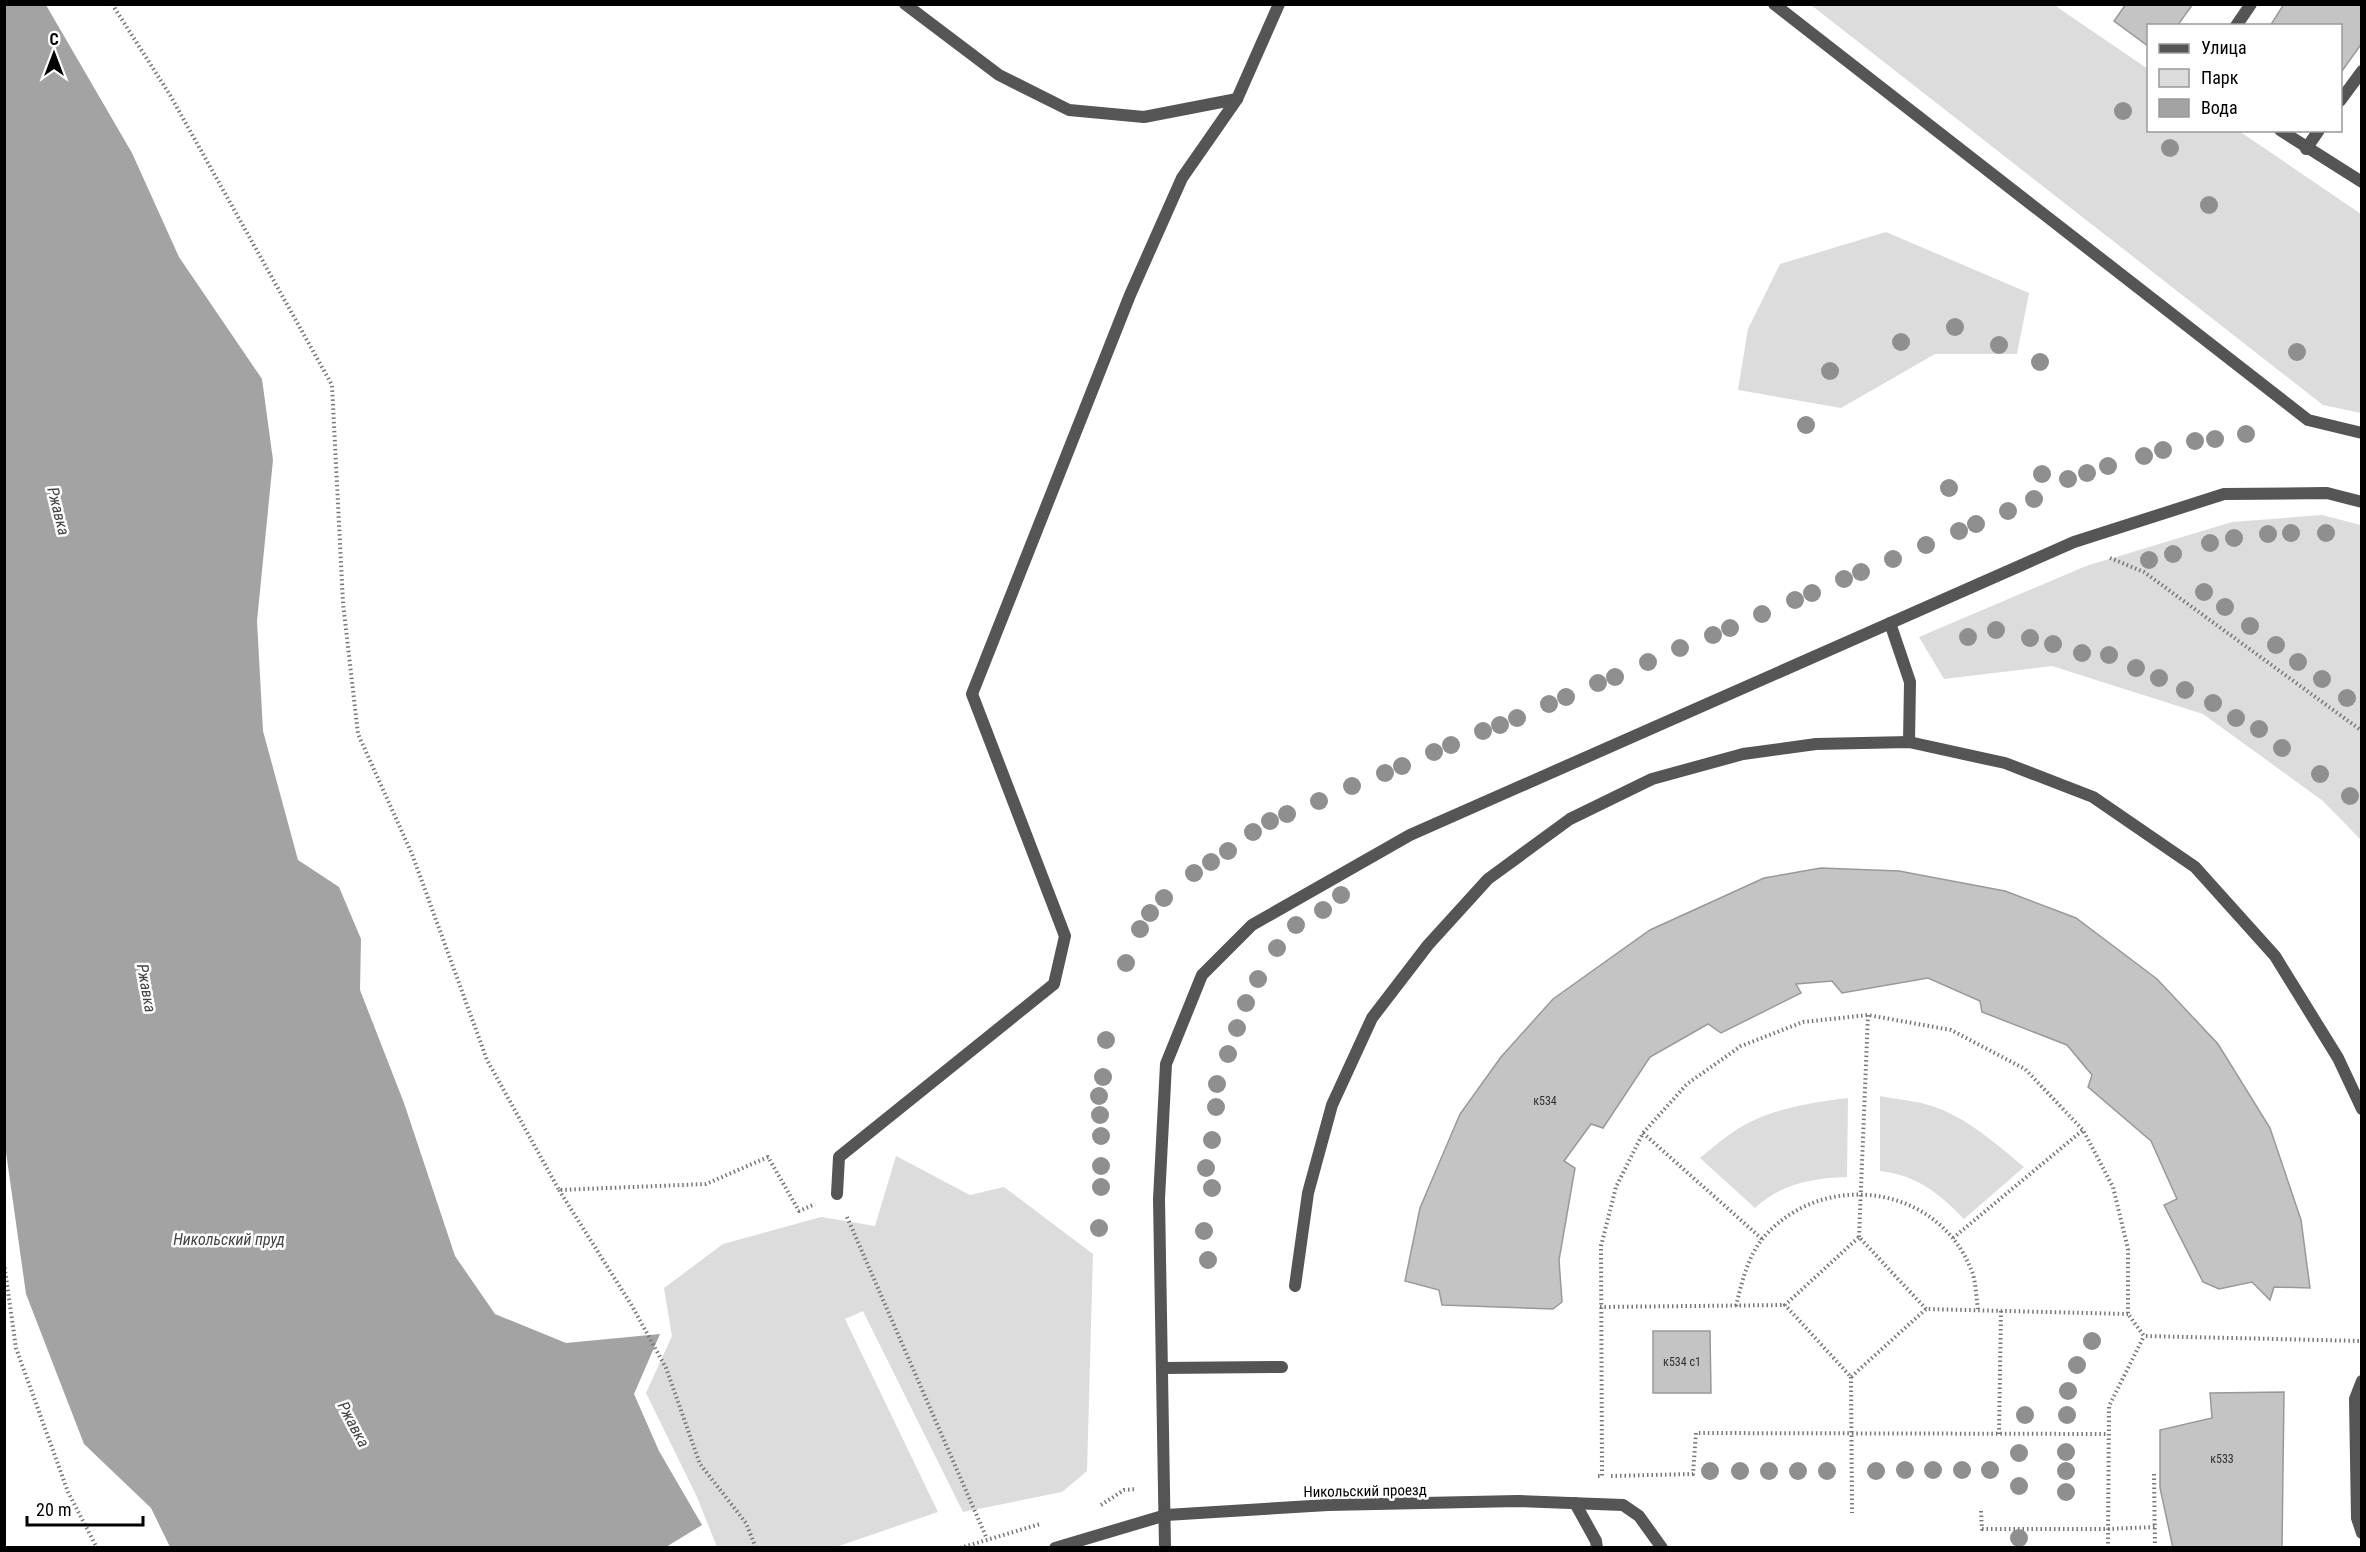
<svg xmlns="http://www.w3.org/2000/svg" width="2366" height="1552" font-family="'Roboto Condensed',sans-serif">
<style>
.green{fill:#dcdcdc}
.water{fill:#a3a3a3}
.building{fill:#c4c4c4;stroke:#999;stroke-width:1.5}
.lines{fill:none;stroke-linecap:round;stroke-linejoin:round}
.path{stroke:#777;stroke-width:4;stroke-dasharray:1.5 3;stroke-linecap:butt}
.service{stroke:#555;stroke-width:12}
.minor{stroke:#555;stroke-width:12}
.tertiary{stroke:#555;stroke-width:12}
.tree{fill:#8f8f8f}
.labels{text-anchor:middle;stroke-width:5;stroke-linejoin:round;paint-order:stroke}
.number-label{font-size:12px;fill:#313131}
.street-label{font-size:15px;fill:#000;stroke:#fff}
.water-label{font-size:16px;font-style:italic;fill:#444;stroke:#fff}
</style>
<rect width="100%" height="100%" fill="#fff"/>
<g class="green">
<polygon points="1811,5 2056,5 2057,7 2148,69 2148,130 2239,131 2361,214 2361,413 2323,405"/>
<polygon points="1886,232 2029,293 2017,354 1935,354 1841,408 1738,390 1748,329 1780,264"/>
<polygon points="2322,515 2361,525 2361,840 2323,801 2203,714 2052,666 1944,679 1919,637 2086,566 2232,522"/>
<path d="M1880,1096C1894,1099 1908,1100 1921,1103C1961,1112 1994,1142 2024,1167L1964,1219C1939,1193 1916,1175 1880,1171Z"/>
<path d="M1848,1098L1847,1177C1812,1178 1781,1184 1755,1208L1700,1158C1711,1149 1721,1140 1733,1132C1766,1109 1809,1103 1848,1098Z"/>
<polygon points="896,1156 970,1195 1004,1187 1093,1254 1087,1471 1062,1492 963,1512 863,1311 845,1319 938,1512 836,1547 717,1547 697,1497 646,1393 672,1336 664,1288 723,1244 821,1217 875,1226"/>
</g>
<polygon class="water" points="4,5 46,5 132,153 179,257 262,379 273,460 257,621 263,731 298,860 339,887 361,939 360,990 404,1103 455,1256 495,1314 566,1343 660,1334 634,1394 659,1451 702,1525 666,1547 170,1547 151,1508 84,1444 26,1294 4,1138"/>
<g class="building">
<polygon points="2126,4 2193,4 2177,26 2148,26 2148,46 2114,21"/>
<polygon points="2284,4 2362,4 2362,43 2340,74 2340,26 2270,26"/>
<polygon points="1821,868 1899,871 2005,891 2076,918 2157,979 2218,1044 2270,1128 2301,1220 2310,1288 2274,1287 2270,1300 2252,1282 2219,1289 2203,1282 2164,1205 2177,1199 2151,1141 2088,1087 2092,1075 2067,1045 1982,1012 1980,1001 1928,978 1842,993 1832,981 1796,984 1801,993 1721,1033 1708,1024 1650,1057 1603,1128 1591,1124 1564,1161 1575,1168 1559,1260 1562,1302 1553,1309 1442,1305 1439,1290 1405,1281 1420,1208 1460,1114 1501,1057 1553,999 1650,930 1764,878"/>
<polygon points="1653,1331 1710,1331 1711,1393 1653,1393"/>
<polygon points="2284,1392 2282,1548 2173,1548 2160,1488 2160,1430 2212,1418 2210,1393"/>
</g>
<g class="lines">
<g class="path">
<polyline points="112,4 170,95 332,385 343,603 358,734 412,854 487,1060 559,1190 706,1184 768,1157 799,1211 815,1204"/>
<polyline points="2110,558 2144,572 2362,731"/>
<polyline points="1643,1133 1762,1239"/>
<polyline points="559,1190 632,1306 666,1368 700,1464 746,1523 756,1548"/>
<polyline points="847,1217 987,1539"/>
<polyline points="1859,1237 1868,1015"/>
<polyline points="1953,1238 2083,1130"/>
<polyline points="4,1263 16,1348 68,1492 97,1548"/>
<path d="M1736,1306C1742,1282 1747,1258 1763,1238C1821,1170 1936,1183 1971,1269C1976,1280 1976,1297 1978,1309"/>
<polyline points="1600,1307 1785,1305"/>
<polyline points="1926,1309 1859,1237 1785,1305 1851,1377 1926,1309 2128,1314"/>
<polyline points="1851,1377 1852,1513"/>
<polyline points="1999,1434 2001,1310"/>
<polyline points="2154,1474 2155,1548"/>
<polyline points="1598,1476 1602,1476 1601,1246 1616,1187 1643,1133 1687,1084 1741,1046 1803,1022 1868,1015 1951,1030 2025,1069 2083,1130 2113,1187 2128,1249 2128,1314 2144,1336 2362,1341"/>
<polyline points="1611,1476 1693,1474 1696,1433 2108,1434"/>
<polyline points="1101,1505 1124,1490 1137,1489"/>
<polyline points="1981,1511 1982,1529 2108,1529 2155,1527"/>
<polyline points="960,1548 1040,1524"/>
<polyline points="2108,1548 2109,1406 2144,1336"/>
</g>
<g class="service">
<polyline points="905,4 999,75 1069,110 1144,117 1237,99"/>
<polyline points="1774,4 2308,420 2362,433"/>
<polyline points="2236,26 2251,4"/>
<polyline points="2340,101 2362,71"/>
<polyline points="2280,130 2362,182"/>
<polyline points="2306,149 2319,130"/>
<polyline points="1890,623 1910,682 1909,742"/>
<polyline points="837,1194 839,1157 1054,984 1065,936 972,694 1130,295 1182,178 1237,99 1279,4"/>
<polyline points="1295,1286 1308,1193 1332,1105 1372,1018 1428,945 1488,879 1570,819 1652,779 1743,754 1816,744 1909,742 2005,763 2093,797 2195,867 2275,956 2338,1058 2362,1109"/>
<polyline points="1162,1368 1282,1367"/>
<polyline points="2362,1381 2355,1399 2357,1518 2362,1533"/>
<polyline points="1575,1503 1596,1541 1597,1548"/>
</g>
<polyline class="minor" points="1165,1548 1159,1199 1166,1064 1202,975 1252,925 1410,835 2074,542 2224,494 2327,493 2362,502"/>
<polyline class="tertiary" points="1055,1548 1166,1515 1328,1505 1518,1501 1623,1505 1639,1516 1662,1548"/>
</g>
<g class="tree">
<circle cx="2123" cy="111" r="9"/>
<circle cx="2170" cy="148" r="9"/>
<circle cx="2209" cy="205" r="9"/>
<circle cx="1955" cy="327" r="9"/>
<circle cx="1901" cy="342" r="9"/>
<circle cx="1999" cy="345" r="9"/>
<circle cx="2297" cy="352" r="9"/>
<circle cx="2040" cy="362" r="9"/>
<circle cx="1830" cy="371" r="9"/>
<circle cx="1806" cy="425" r="9"/>
<circle cx="2246" cy="434" r="9"/>
<circle cx="2215" cy="439" r="9"/>
<circle cx="2195" cy="441" r="9"/>
<circle cx="2163" cy="450" r="9"/>
<circle cx="2144" cy="456" r="9"/>
<circle cx="2108" cy="466" r="9"/>
<circle cx="2087" cy="473" r="9"/>
<circle cx="2042" cy="474" r="9"/>
<circle cx="2068" cy="479" r="9"/>
<circle cx="1949" cy="488" r="9"/>
<circle cx="2034" cy="499" r="9"/>
<circle cx="2008" cy="511" r="9"/>
<circle cx="1976" cy="524" r="9"/>
<circle cx="1959" cy="531" r="9"/>
<circle cx="2291" cy="533" r="9"/>
<circle cx="2326" cy="533" r="9"/>
<circle cx="2268" cy="534" r="9"/>
<circle cx="2234" cy="538" r="9"/>
<circle cx="2210" cy="543" r="9"/>
<circle cx="1926" cy="545" r="9"/>
<circle cx="2173" cy="554" r="9"/>
<circle cx="1893" cy="559" r="9"/>
<circle cx="2149" cy="560" r="9"/>
<circle cx="1861" cy="572" r="9"/>
<circle cx="1844" cy="579" r="9"/>
<circle cx="2204" cy="592" r="9"/>
<circle cx="1812" cy="593" r="9"/>
<circle cx="1795" cy="600" r="9"/>
<circle cx="2225" cy="607" r="9"/>
<circle cx="1762" cy="614" r="9"/>
<circle cx="2250" cy="626" r="9"/>
<circle cx="1730" cy="628" r="9"/>
<circle cx="1996" cy="630" r="9"/>
<circle cx="1713" cy="635" r="9"/>
<circle cx="1968" cy="637" r="9"/>
<circle cx="2030" cy="638" r="9"/>
<circle cx="2053" cy="644" r="9"/>
<circle cx="2276" cy="645" r="9"/>
<circle cx="1680" cy="648" r="9"/>
<circle cx="2082" cy="653" r="9"/>
<circle cx="2109" cy="655" r="9"/>
<circle cx="1648" cy="662" r="9"/>
<circle cx="2298" cy="662" r="9"/>
<circle cx="2136" cy="668" r="9"/>
<circle cx="1615" cy="677" r="9"/>
<circle cx="2159" cy="678" r="9"/>
<circle cx="2322" cy="679" r="9"/>
<circle cx="1598" cy="683" r="9"/>
<circle cx="2185" cy="690" r="9"/>
<circle cx="1566" cy="697" r="9"/>
<circle cx="2347" cy="698" r="9"/>
<circle cx="2213" cy="703" r="9"/>
<circle cx="1549" cy="704" r="9"/>
<circle cx="1517" cy="718" r="9"/>
<circle cx="2236" cy="718" r="9"/>
<circle cx="1500" cy="725" r="9"/>
<circle cx="2259" cy="729" r="9"/>
<circle cx="1483" cy="731" r="9"/>
<circle cx="1451" cy="745" r="9"/>
<circle cx="2282" cy="748" r="9"/>
<circle cx="1434" cy="752" r="9"/>
<circle cx="1402" cy="766" r="9"/>
<circle cx="1385" cy="773" r="9"/>
<circle cx="2320" cy="774" r="9"/>
<circle cx="1352" cy="786" r="9"/>
<circle cx="2350" cy="796" r="9"/>
<circle cx="1319" cy="801" r="9"/>
<circle cx="1287" cy="814" r="9"/>
<circle cx="1270" cy="821" r="9"/>
<circle cx="1253" cy="832" r="9"/>
<circle cx="1228" cy="851" r="9"/>
<circle cx="1211" cy="862" r="9"/>
<circle cx="1194" cy="873" r="9"/>
<circle cx="1341" cy="895" r="9"/>
<circle cx="1164" cy="898" r="9"/>
<circle cx="1323" cy="910" r="9"/>
<circle cx="1150" cy="913" r="9"/>
<circle cx="1296" cy="925" r="9"/>
<circle cx="1140" cy="929" r="9"/>
<circle cx="1277" cy="948" r="9"/>
<circle cx="1126" cy="963" r="9"/>
<circle cx="1258" cy="979" r="9"/>
<circle cx="1246" cy="1003" r="9"/>
<circle cx="1237" cy="1028" r="9"/>
<circle cx="1106" cy="1040" r="9"/>
<circle cx="1228" cy="1054" r="9"/>
<circle cx="1103" cy="1077" r="9"/>
<circle cx="1217" cy="1084" r="9"/>
<circle cx="1099" cy="1096" r="9"/>
<circle cx="1216" cy="1107" r="9"/>
<circle cx="1100" cy="1115" r="9"/>
<circle cx="1101" cy="1136" r="9"/>
<circle cx="1212" cy="1140" r="9"/>
<circle cx="1101" cy="1166" r="9"/>
<circle cx="1206" cy="1168" r="9"/>
<circle cx="1101" cy="1187" r="9"/>
<circle cx="1212" cy="1188" r="9"/>
<circle cx="1099" cy="1228" r="9"/>
<circle cx="1204" cy="1231" r="9"/>
<circle cx="1208" cy="1260" r="9"/>
<circle cx="2092" cy="1341" r="9"/>
<circle cx="2077" cy="1365" r="9"/>
<circle cx="2068" cy="1391" r="9"/>
<circle cx="2025" cy="1415" r="9"/>
<circle cx="2067" cy="1415" r="9"/>
<circle cx="2066" cy="1452" r="9"/>
<circle cx="2019" cy="1453" r="9"/>
<circle cx="1905" cy="1470" r="9"/>
<circle cx="1933" cy="1470" r="9"/>
<circle cx="1962" cy="1470" r="9"/>
<circle cx="1990" cy="1470" r="9"/>
<circle cx="1710" cy="1471" r="9"/>
<circle cx="1740" cy="1471" r="9"/>
<circle cx="1769" cy="1471" r="9"/>
<circle cx="1798" cy="1471" r="9"/>
<circle cx="1827" cy="1471" r="9"/>
<circle cx="1876" cy="1471" r="9"/>
<circle cx="2066" cy="1471" r="9"/>
<circle cx="2019" cy="1486" r="9"/>
<circle cx="2066" cy="1492" r="9"/>
<circle cx="2019" cy="1538" r="9"/>
</g>
<g class="labels">
<g class="number-label">
<text x="1545" y="1105">к534</text>
<text x="1682" y="1366">к534 с1</text>
<text x="2222" y="1463">к533</text>
</g>
<g class="street-label">
<text transform="translate(1365 1491) rotate(-1)" y="5">Никольский проезд</text>
</g>
<g class="water-label">
<text transform="translate(59 511) rotate(76)" y="6">Ржавка</text>
<text transform="translate(147 988) rotate(80)" y="6">Ржавка</text>
<text x="229" y="1245">Никольский пруд</text>
<text transform="translate(354 1424) rotate(62)" y="6">Ржавка</text>
</g>
</g>
<rect width="2366" height="1552" fill="none" stroke="#000000" stroke-width="12"/>
<rect x="2147" y="24" width="195" height="108" fill="#ffffff" stroke="#999999" stroke-width="1.5"/>
<rect x="2159" y="44" width="30" height="9" fill="#555555" stroke="#999999" stroke-width="1.5"/>
<text x="2201" y="54" font-size="18" fill="#000000">Улица</text>
<rect x="2159" y="69" width="30" height="18" fill="#dcdcdc" stroke="#999999" stroke-width="1.5"/>
<text x="2201" y="84" font-size="18" fill="#000000">Парк</text>
<rect x="2159" y="99" width="30" height="18" fill="#a3a3a3" stroke="#999999" stroke-width="1.5"/>
<text x="2201" y="114" font-size="18" fill="#000000">Вода</text>
<g transform="translate(54 54)" stroke="#ffffff" stroke-width="4.5" paint-order="stroke">
<path d="M0-4.5L10 22L0 15L-10 22Z" fill="#000000"/>
<text y="-9" font-size="16" font-weight="bold" text-anchor="middle" fill="#000000">С</text>
</g>
<path d="M27 1516v9h116v-9" fill="none" stroke="#000000" stroke-width="3"/>
<text x="36" y="1516" font-size="18" fill="#000000" stroke="#ffffff" stroke-width="4.5" paint-order="stroke">20 m</text>
</svg>
